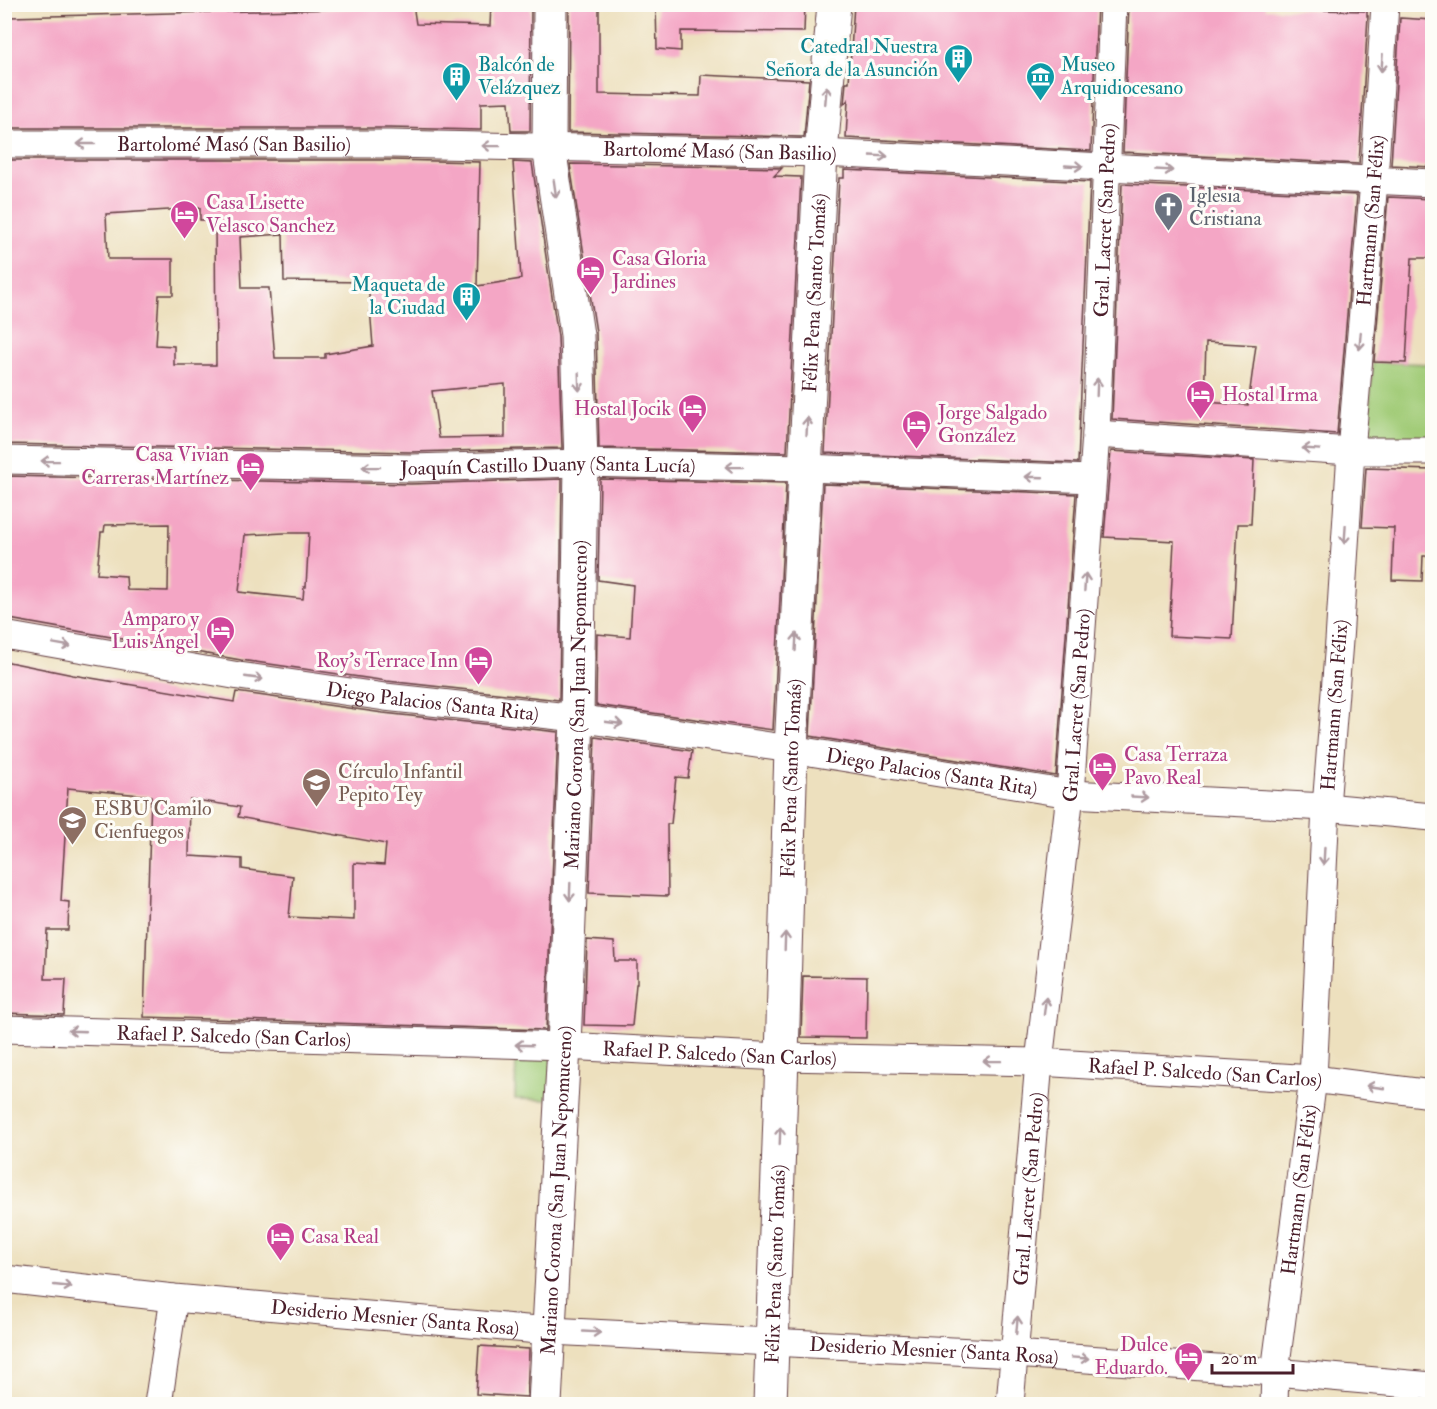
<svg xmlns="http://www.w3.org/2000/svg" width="1437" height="1409" font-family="'IM FELL Double Pica',serif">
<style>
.park{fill:#a2cc78;stroke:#767652;stroke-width:1.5}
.building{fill:#f4a6c5;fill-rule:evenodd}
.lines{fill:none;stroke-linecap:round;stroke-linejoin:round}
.minor-casing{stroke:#623c41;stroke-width:29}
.tertiary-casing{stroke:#623c41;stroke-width:35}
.minor{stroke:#fff;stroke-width:27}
.tertiary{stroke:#fff;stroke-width:33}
.oneway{stroke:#ae9aa0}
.labels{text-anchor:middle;stroke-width:6;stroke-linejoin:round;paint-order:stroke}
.culture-label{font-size:20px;fill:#0d838f;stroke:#fdfcf7;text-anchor:end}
.street-label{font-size:20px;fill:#4a1f2b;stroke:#fdfcf7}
.worship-label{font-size:20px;fill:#5b616d;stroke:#fdfcf7;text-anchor:start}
.hotel-label{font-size:20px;fill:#b23c85;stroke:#fdfcf7;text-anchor:start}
.education-label{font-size:20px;fill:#785e54;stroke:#fdfcf7;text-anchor:start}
</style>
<rect width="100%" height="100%" fill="#fdfcf7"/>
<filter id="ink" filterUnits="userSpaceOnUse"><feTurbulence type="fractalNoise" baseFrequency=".0167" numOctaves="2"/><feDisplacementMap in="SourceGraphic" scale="12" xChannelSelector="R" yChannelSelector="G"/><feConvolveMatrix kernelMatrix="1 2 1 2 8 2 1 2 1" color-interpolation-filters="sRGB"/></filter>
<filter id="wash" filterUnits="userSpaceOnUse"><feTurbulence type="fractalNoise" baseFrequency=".008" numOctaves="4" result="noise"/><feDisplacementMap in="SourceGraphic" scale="24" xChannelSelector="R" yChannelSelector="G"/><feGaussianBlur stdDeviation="1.35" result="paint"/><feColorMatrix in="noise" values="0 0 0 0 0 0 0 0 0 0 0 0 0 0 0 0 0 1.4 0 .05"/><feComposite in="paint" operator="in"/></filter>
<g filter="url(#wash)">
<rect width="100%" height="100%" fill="#ede0be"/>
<g class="park">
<polygon points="1373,362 1432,364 1432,438 1367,439"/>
<polygon points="516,1054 552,1055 551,1100 515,1099"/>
</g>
<g id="blocks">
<g class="building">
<polygon points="377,4 413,4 416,24 490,26 491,4 531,4 530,131 511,131 509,102 481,103 481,130 390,128 10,128 10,17 378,8"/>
<polygon points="569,4 599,4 599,94 700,96 701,75 809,80 804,137 568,132"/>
<polygon points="656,4 805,4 804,32 681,31 681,51 657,49"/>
<polygon points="854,4 1097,4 1091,151 846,138 848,100 844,104 846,82 849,82"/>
<polygon points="1129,4 1265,4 1265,9 1367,11 1367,16 1368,16 1359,164 1123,152"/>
<polygon points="1400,18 1432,20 1432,167 1391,165"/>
<path d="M9,160H390L480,162L477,286L521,279L513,162L532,163L558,337L562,448L411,452L4,444V340L8,299L7,263L9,227L8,162H9ZM200,208V220H215L216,365H174V346L156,345L159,295H173V259H108L106,214ZM283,234L284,281L368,282L373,346L325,354V358H275L269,288H242L240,237ZM505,384V437L439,438L432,391Z"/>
<polygon points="570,164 782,168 774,176 801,177 787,452 599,448 596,332"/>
<polygon points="844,170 1090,182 1078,463 825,453 839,178 844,178"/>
<path d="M1122,184L1357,195L1337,434L1112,419ZM1206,342L1256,345L1248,405L1204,402Z"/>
<polygon points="1388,197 1432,199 1432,258 1412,258 1406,363 1374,362"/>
<polygon points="1111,451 1254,460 1251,524 1238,524 1232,639 1169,636 1174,541 1104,537"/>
<polygon points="1366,468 1432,470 1432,556 1423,556 1422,581 1392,580 1394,528 1362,527"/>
<path d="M4,476L411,484L562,479L559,700L387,681L241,660L4,618ZM169,524L168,591L127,590L126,576L97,574L101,532H104L105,525ZM284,533H309L306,587H304L303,599L239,592L245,535Z"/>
<polygon points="600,479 786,483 773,730 596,705 597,634 630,637 633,585 598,580"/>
<polygon points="823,484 1076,494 1056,776 810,736"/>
<path d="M4,661L73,675L234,702L236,692L383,713L558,732L546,1030L144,1017L151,796L68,788L61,901L69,902L68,930H47L45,979H66L64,1015L4,1013ZM190,799L240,807L238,817L386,844L384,865L354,863V920L289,917L293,876L242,869V859L189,856Z"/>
<polygon points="595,737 692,751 688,778 676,777 671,824 667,824 668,896 589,893"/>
<polygon points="587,940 614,942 615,961 637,961 637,984 636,984 632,1026 584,1025"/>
<polygon points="803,976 867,977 866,1038 801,1037"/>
<polygon points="479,1346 529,1349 527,1397 476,1394"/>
</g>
</g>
</g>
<g filter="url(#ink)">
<use href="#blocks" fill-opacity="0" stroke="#623c41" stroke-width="1.5"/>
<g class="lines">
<defs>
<g id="minor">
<path id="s1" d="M4,144H390L821,153L1432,183"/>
<polyline points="1096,434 1351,451 1432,451"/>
<path id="s2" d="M4,460L411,468L581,463L805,468L1092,479"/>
<path id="s3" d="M4,635L239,676L385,697L577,718L791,749L1070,794L1326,807L1432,817"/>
<path id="s4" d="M4,1029L564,1046L782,1057L1039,1062L1313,1079L1432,1094"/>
<path id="s5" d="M4,1279L174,1298L550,1331L1014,1354L1275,1372L1432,1386"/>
<polyline points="158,1404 174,1298"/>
<path id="s6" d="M1010,1404L1039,1062L1070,794L1096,434L1113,4"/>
<path id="s7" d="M1274,1404L1275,1372L1313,1079L1326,807L1339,641L1351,451L1374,181L1385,4"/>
</g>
<g id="tertiary">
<path id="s8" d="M545,1404L564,1046L577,718L581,463L577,335L549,147L550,4"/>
<path id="s9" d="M770,1404L782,1057L791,749L821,153L834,4"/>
</g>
</defs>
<use href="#minor" class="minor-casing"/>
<use href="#tertiary" class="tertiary-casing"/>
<use href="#minor" class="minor"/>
<use href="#tertiary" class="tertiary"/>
</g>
<defs><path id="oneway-shaft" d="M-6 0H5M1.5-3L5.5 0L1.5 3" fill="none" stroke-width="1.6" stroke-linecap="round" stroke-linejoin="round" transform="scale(1.5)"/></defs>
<g class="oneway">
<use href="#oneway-shaft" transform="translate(1382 63) rotate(94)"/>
<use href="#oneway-shaft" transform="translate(826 95) rotate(-85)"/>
<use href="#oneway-shaft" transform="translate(86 144) rotate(180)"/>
<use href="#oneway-shaft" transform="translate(491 146) rotate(-179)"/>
<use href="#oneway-shaft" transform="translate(879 156) rotate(3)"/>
<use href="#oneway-shaft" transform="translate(1074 166) rotate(3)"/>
<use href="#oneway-shaft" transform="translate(1164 170) rotate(3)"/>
<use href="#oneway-shaft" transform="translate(555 189) rotate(82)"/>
<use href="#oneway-shaft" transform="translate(1360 341) rotate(95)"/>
<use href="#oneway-shaft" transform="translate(579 382) rotate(88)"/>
<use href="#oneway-shaft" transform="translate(1097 387) rotate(-88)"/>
<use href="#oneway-shaft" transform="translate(807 426) rotate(-87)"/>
<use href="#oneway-shaft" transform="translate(1311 449) rotate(-176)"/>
<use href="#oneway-shaft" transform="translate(50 461) rotate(-179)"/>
<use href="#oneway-shaft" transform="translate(371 467) rotate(-179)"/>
<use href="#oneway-shaft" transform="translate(734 467) rotate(-179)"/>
<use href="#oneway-shaft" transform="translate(1034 477) rotate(-178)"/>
<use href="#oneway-shaft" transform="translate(1345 535) rotate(94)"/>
<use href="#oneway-shaft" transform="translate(1085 582) rotate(-86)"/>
<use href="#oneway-shaft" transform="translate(796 642) rotate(-87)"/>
<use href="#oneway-shaft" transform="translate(62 645) rotate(10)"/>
<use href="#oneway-shaft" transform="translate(254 678) rotate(8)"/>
<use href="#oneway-shaft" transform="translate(614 723) rotate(8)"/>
<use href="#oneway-shaft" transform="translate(1140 797) rotate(3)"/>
<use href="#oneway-shaft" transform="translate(1324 856) rotate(93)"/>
<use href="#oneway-shaft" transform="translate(570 892) rotate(92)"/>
<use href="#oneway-shaft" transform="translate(785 941) rotate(-88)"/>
<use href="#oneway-shaft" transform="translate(1045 1006) rotate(-83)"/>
<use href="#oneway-shaft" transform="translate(77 1031) rotate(-178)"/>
<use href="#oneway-shaft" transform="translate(524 1045) rotate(-178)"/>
<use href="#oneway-shaft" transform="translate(992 1061) rotate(-179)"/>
<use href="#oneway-shaft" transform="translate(1375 1087) rotate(-172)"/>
<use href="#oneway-shaft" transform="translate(780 1136) rotate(-88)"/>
<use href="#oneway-shaft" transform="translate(63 1286) rotate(6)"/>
<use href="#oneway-shaft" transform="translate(1017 1325) rotate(-85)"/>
<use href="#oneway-shaft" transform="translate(592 1332) rotate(3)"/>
<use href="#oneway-shaft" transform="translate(1080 1358) rotate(4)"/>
</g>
</g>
<defs>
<symbol id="building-pin" viewBox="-11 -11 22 30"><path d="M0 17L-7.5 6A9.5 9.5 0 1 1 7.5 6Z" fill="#0f9aa8" stroke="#fdfcf7"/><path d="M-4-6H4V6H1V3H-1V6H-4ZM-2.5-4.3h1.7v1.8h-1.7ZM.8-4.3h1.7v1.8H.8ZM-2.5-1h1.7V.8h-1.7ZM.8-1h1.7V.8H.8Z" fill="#fff"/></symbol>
<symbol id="museum-pin" viewBox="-11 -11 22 30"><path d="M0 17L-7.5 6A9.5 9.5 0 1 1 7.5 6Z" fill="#0f9aa8" stroke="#fdfcf7"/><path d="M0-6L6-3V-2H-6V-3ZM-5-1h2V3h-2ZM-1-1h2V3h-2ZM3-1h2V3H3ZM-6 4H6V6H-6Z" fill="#fff"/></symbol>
<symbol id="church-pin" viewBox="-11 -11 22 30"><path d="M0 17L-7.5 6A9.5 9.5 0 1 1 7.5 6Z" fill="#6b7280" stroke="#fdfcf7"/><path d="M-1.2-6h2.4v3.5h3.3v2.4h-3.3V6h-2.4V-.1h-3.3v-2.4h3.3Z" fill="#fff"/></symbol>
<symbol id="hotel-pin" viewBox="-11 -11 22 30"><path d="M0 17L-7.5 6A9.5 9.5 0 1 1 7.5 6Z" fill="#d1479c" stroke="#fdfcf7"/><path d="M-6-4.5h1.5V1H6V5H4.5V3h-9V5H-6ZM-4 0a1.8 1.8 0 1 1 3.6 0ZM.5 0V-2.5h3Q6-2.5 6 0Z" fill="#fff"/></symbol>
<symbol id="school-pin" viewBox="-11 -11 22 30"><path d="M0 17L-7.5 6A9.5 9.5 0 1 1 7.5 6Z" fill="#8d6e63" stroke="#fdfcf7"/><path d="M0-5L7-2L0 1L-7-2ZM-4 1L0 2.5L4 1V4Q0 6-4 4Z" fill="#fff"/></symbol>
</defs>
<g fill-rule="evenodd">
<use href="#building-pin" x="942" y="42" width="33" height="45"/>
<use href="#building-pin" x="440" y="60" width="33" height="45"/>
<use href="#museum-pin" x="1024" y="60" width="33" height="45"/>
<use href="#church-pin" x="1152" y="190" width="33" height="45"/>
<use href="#hotel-pin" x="168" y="198" width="33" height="45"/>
<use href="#hotel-pin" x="574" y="254" width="33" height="45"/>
<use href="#building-pin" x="450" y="280" width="33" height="45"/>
<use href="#hotel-pin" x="1184" y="378" width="33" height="45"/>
<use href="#hotel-pin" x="676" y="392" width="33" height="45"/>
<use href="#hotel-pin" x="900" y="408" width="33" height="45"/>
<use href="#hotel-pin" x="234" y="450" width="33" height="45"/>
<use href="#hotel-pin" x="204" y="614" width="33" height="45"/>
<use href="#hotel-pin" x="462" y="644" width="33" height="45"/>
<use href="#hotel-pin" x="1086" y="750" width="33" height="45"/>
<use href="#school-pin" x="300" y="766" width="33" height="45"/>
<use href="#school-pin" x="56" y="804" width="33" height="45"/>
<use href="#hotel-pin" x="264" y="1220" width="33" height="45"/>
<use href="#hotel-pin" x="1172" y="1340" width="33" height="45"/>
</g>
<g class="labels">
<g class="culture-label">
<text x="938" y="53">Catedral Nuestra<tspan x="938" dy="23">Señora de la Asunción</tspan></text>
<text x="478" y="71" text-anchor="start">Balcón de<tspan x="478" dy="23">Velázquez</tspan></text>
<text x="1061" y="71" text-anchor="start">Museo<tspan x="1061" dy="23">Arquidiocesano</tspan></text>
<text x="445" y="291">Maqueta de<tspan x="445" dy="23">la Ciudad</tspan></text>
</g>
<g class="street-label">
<text dy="7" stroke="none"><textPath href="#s1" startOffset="230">Bartolomé Masó (San Basilio)</textPath></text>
<text dy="7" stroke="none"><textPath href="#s1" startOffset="716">Bartolomé Masó (San Basilio)</textPath></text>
<text dy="7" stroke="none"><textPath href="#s6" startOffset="1188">Gral. Lacret (San Pedro)</textPath></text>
<text dy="7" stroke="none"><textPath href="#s7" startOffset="1188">Hartmann (San Félix)</textPath></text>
<text dy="7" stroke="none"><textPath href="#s9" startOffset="1112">Félix Pena (Santo Tomás)</textPath></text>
<text dy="7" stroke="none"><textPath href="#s2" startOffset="544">Joaquín Castillo Duany (Santa Lucía)</textPath></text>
<text dy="7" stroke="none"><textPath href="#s3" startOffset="434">Diego Palacios (Santa Rita)</textPath></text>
<text dy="7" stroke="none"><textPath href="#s8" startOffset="700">Mariano Corona (San Juan Nepomuceno)</textPath></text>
<text dy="7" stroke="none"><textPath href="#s7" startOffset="702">Hartmann (San Félix)</textPath></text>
<text dy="7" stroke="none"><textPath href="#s6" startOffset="702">Gral. Lacret (San Pedro)</textPath></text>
<text dy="7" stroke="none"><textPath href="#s3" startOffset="938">Diego Palacios (Santa Rita)</textPath></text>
<text dy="7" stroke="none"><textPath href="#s9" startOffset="626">Félix Pena (Santo Tomás)</textPath></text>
<text dy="7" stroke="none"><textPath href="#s4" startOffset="230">Rafael P. Salcedo (San Carlos)</textPath></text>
<text dy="7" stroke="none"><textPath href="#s4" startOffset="716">Rafael P. Salcedo (San Carlos)</textPath></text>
<text dy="7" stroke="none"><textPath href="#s4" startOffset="1202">Rafael P. Salcedo (San Carlos)</textPath></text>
<text dy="7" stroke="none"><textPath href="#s8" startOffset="214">Mariano Corona (San Juan Nepomuceno)</textPath></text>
<text dy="7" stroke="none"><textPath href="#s6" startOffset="216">Gral. Lacret (San Pedro)</textPath></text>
<text dy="7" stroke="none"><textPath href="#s7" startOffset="216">Hartmann (San Félix)</textPath></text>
<text dy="7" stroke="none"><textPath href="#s9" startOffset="140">Félix Pena (Santo Tomás)</textPath></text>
<text dy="7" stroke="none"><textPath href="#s5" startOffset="393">Desiderio Mesnier (Santa Rosa)</textPath></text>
<text dy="7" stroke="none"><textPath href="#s5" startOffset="933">Desiderio Mesnier (Santa Rosa)</textPath></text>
</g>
<g class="worship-label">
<text x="1189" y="202">Iglesia<tspan x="1189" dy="23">Cristiana</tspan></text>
</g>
<g class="hotel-label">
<text x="206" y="209">Casa Lisette<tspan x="206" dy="23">Velasco Sanchez</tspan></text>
<text x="612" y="265">Casa Gloria<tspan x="612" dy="23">Jardines</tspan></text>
<text x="1222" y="401">Hostal Irma</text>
<text x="671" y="415" text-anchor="end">Hostal Jocik</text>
<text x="938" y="419">Jorge Salgado<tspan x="938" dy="23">González</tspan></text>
<text x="229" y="461" text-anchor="end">Casa Vivian<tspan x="229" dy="23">Carreras Martínez</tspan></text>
<text x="199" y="625" text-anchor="end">Amparo y<tspan x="199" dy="23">Luis Ángel</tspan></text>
<text x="458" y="667" text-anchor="end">Roy's Terrace Inn</text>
<text x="1124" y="761">Casa Terraza<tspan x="1124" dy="23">Pavo Real</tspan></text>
<text x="301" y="1243">Casa Real</text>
<text x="1168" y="1351" text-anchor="end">Dulce<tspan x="1168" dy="23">Eduardo.</tspan></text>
</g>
<g class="education-label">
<text x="338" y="778">Círculo Infantil<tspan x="338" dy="23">Pepito Tey</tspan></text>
<text x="94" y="815">ESBU Camilo<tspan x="94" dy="23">Cienfuegos</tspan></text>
</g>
</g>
<rect width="1437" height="1409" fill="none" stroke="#fdfcf7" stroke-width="24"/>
<path d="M1212 1364v9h81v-9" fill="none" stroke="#4a1f2b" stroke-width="3"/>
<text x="1221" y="1364" font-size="18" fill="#4a1f2b" stroke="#fdfcf7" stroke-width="4.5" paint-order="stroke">20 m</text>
</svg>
